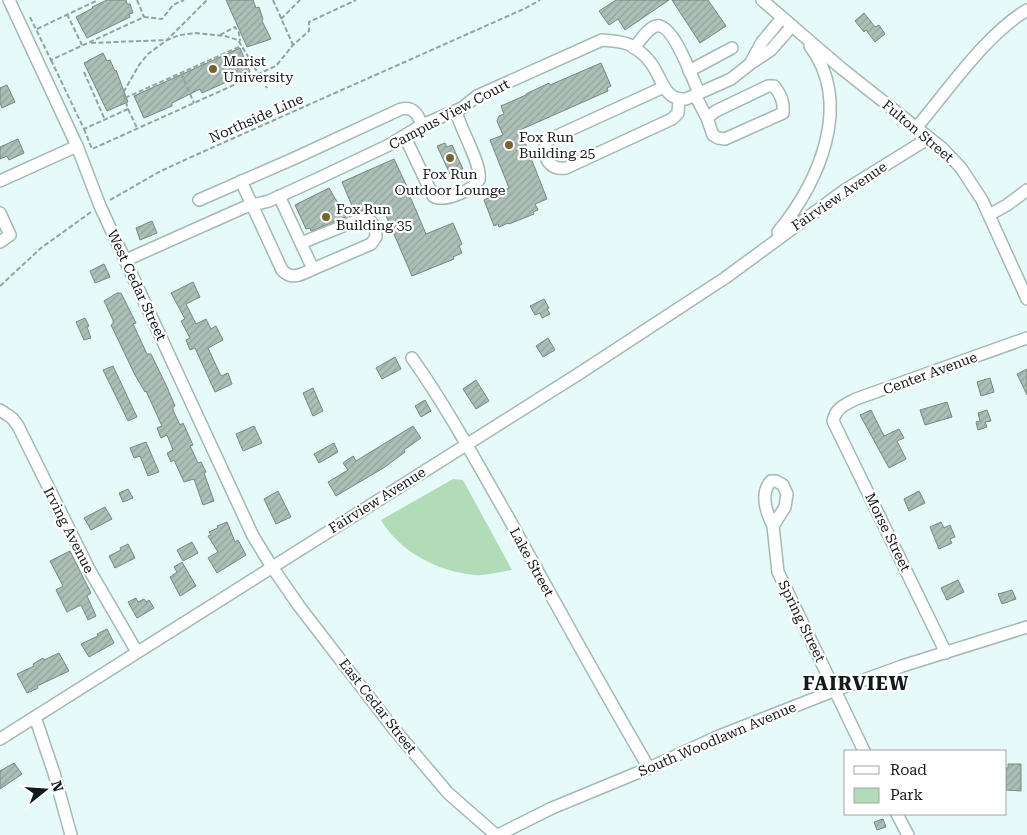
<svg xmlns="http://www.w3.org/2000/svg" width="1027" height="835" font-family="'Roboto Serif',serif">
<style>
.green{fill:#b2dcb8}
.building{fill:url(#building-hatch);stroke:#778881}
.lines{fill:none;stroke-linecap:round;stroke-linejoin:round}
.minor-casing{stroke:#a4b8b5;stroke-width:14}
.path{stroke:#93a3a2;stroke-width:2;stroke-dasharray:5 2.5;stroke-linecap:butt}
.minor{stroke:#fff;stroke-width:11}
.poi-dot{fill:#756432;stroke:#fff;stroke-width:2}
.labels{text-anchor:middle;stroke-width:4.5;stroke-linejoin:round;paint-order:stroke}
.poi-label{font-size:14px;fill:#131b1a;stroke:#fff;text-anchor:start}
.street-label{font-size:14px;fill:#131b1a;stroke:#fff}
.district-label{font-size:19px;font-weight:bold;letter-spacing:1px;fill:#131b1a;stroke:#fff}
</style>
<defs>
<pattern id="building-hatch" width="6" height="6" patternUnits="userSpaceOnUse" patternTransform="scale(1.25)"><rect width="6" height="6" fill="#acbeb6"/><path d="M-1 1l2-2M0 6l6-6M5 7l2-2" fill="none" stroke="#93a39c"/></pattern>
</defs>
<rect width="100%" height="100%" fill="#e6fbf9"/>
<path class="green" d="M453,479L463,480L512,570C500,572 486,576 474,575C437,571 400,552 381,520Z"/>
<g class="building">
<polygon points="107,0 126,0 127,4 130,4 133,13 129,14 130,17 87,38 76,17 93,8 92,7"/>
<polygon points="226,0 253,0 256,8 259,7 263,19 262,21 271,39 247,47"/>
<polygon points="616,0 669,0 625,30 618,19 609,25 599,11"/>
<polygon points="672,0 708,0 726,26 700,43"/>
<polygon points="864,13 875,27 879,25 885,34 875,42 866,30 864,32 855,21"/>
<polygon points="240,48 250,72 230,78 231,80 202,93 200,89 172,103 172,106 144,118 134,96"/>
<polygon points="103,53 107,61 110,60 115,71 116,70 128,102 107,111 84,63"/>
<polygon points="601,63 611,86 607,88 608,91 520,130 547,199 535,204 538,210 533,212 534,214 509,224 508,223 499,227 498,224 494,226 484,200 509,188 490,140 503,135 497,121 499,116 504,114 501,106 526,95 526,94 549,83 550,85"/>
<polygon points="7,85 15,102 2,108 0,103 0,88"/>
<polygon points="18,139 24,153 9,160 7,156 0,159 0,147"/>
<polygon points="445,143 447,147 452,145 463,169 450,174 437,146"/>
<polygon points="394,159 410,193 409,194 426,234 453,223 462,244 459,246 462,253 453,257 454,259 412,276 381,204 355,213 342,182"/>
<polygon points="329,188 346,217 311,231 310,228 306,229 295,205"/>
<polygon points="152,221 157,233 140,240 136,228"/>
<polygon points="104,264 110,277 95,283 90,271"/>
<polygon points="193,282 200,297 186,304 196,324 206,319 211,329 216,326 223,340 208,348 221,376 228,373 232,384 215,392 195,348 190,350 186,340 190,338 181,321 185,319 171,293"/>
<polygon points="117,293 121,293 136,323 133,324 147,354 151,354 167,387 175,406 173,407 173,410 180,425 183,423 193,445 190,446 198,463 201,462 206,472 204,473 214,501 203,505 194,479 184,482 174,460 171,462 167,453 173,450 167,435 161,438 157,428 162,426 146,391 145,392 135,375 111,325 113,324 113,320 104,301"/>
<polygon points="544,299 549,308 547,309 550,314 542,318 540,313 535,315 530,306"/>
<polygon points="85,318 89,326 87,327 91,338 84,340 76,322"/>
<polygon points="548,338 555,350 543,357 536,346"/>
<polygon points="395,357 401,369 382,379 376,368"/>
<polygon points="113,366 137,417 128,421 103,370"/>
<polygon points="1027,369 1027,395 1017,374"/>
<polygon points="990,378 994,392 981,396 977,382"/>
<polygon points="476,380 489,401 476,409 463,389"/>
<polygon points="313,388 323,411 313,416 303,393"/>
<polygon points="425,400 431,411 421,417 415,406"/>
<polygon points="947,402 952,417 925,425 920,410"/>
<polygon points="871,410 884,436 899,429 904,438 897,441 906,459 889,468 860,415"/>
<polygon points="987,410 991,421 985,422 987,427 978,430 976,422 980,421 978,413"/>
<polygon points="254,426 262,443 243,451 236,434"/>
<polygon points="413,426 421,438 404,450 405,452 385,467 336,496 328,482 348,470 343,463 353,456 356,461"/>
<polygon points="146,442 159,472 148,476 140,456 134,458 130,448"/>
<polygon points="334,443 338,452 319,463 314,454"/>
<polygon points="128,489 133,498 123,502 119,493"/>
<polygon points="278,491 291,517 276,524 264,499"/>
<polygon points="919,491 925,503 909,511 904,499"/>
<polygon points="105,507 112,519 91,530 84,518"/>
<polygon points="227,522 235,542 238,540 246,555 217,573 208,558 218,552 208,536 211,535 209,532 218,528 217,526"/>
<polygon points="941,522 944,528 950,525 955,537 950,539 952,543 939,549 930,527"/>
<polygon points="192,542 198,553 183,561 177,550"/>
<polygon points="128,544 135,558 115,568 109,556 121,550 120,548"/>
<polygon points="70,551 91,593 87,596 96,616 88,620 81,605 67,612 56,590 63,586 50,561"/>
<polygon points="182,562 196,586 180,596 170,577 177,572 174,567"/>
<polygon points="958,580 964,592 947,600 941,588"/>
<polygon points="1012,590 1016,599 1002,604 998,594"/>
<polygon points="136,598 138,602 144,599 146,602 149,600 154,608 137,618 128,602"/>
<polygon points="107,629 114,643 89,657 81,644 98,636 97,634"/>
<polygon points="59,653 69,671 37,686 38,688 27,693 17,674 34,666 33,664 43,658 44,660"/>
<polygon points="14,763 22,774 0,789 0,771"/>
<polygon points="1008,764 1021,764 1021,791 1006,790 1006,768 1008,768"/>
<polygon points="883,819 886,827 877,830 874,822"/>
</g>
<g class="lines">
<defs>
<g id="minor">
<polyline points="9,0 77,146 100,206 253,536 272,567 299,606 393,728 448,793 496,835"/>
<polyline points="762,0 841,68 942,148 961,168 982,200 1027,299"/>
<path d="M634,48C640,41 648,28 656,26C673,22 693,80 699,93"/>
<polyline points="751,62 762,42 782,18"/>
<polyline points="689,71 732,48"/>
<path d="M664,87L550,139L546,143L544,150C546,162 552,170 566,168L672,119L678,113L679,99"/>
<path d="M695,95L707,118L713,135L718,138L725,139L783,113C784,102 781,95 774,86H768L716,111L707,118"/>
<path d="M916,128C947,92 986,34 1027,10"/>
<path d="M405,137L433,196C444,203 473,190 479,180C482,164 460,129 456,111"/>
<polyline points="0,181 77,146"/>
<path d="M241,181L282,270C292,281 302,274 313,269L279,196"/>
<path d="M199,200L295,158L401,109C414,106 418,115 422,125"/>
<polyline points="0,213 10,235 0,242"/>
<polyline points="989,215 1007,205 1027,190"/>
<path d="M778,232C818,183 854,105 810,46"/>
<path d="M301,243L363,218C373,220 376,227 376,237L371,244L313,269"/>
<path d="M126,260L245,207L269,201L315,180L389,145L422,125L462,108L477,96L602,40C611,41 624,41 632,46C638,50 646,56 650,62C662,76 663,101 686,99L731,79L750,64L771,50L792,26"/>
<path d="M412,358C448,409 477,463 508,517C554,601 600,685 649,768"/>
<polyline points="0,410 12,418 18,426 90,571 137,652"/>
<path d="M773,526C766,512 760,493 771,481H776L783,485L787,494L785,507L773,526L778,572L864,751"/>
<path d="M946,653L833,421C836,408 844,405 856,399L1027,338"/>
<polyline points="35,717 54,773 71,835"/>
<polyline points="0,739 580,373 725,278 845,190 929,138"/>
<polyline points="897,814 908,835"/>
<polyline points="498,835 552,808 649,768 719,736 836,690 902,666 1027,627"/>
</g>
</defs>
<use href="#minor" class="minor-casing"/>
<g class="path">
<polyline points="137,0 144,17"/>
<polyline points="273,0 293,45"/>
<polyline points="67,14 82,45"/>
<polyline points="30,17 51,60 144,17 162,19 173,5 184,0"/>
<polyline points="281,19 300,0"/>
<polyline points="37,29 98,0"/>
<polyline points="220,35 235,27 239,33 240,41"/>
<polyline points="91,43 167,40 180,35 196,33 225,36 238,40 267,88"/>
<polyline points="51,60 84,129 128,109 123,93 139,65 148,54 167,40 207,0"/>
<polyline points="84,72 105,120"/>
<polyline points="181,73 194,103"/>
<polyline points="125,98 241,46"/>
<polyline points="128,109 137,128"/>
<polyline points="84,129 92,149 276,66 293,45 309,31 309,22 356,0"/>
<polyline points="110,200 159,172 189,158 526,8 540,0"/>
<polyline points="0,286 41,248 91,212"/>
</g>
<use href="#minor" class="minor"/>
</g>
<g class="poi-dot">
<circle cx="213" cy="69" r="5"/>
<circle cx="509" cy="145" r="5"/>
<circle cx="450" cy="158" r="5"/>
<circle cx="326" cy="217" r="5"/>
</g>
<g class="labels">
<g class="poi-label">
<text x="223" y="66">Marist<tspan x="223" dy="16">University</tspan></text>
<text x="519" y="142">Fox Run<tspan x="519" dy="16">Building 25</tspan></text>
<text x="450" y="179" text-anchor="middle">Fox Run<tspan x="450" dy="16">Outdoor Lounge</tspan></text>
<text x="336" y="214">Fox Run<tspan x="336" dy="16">Building 35</tspan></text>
</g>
<g class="street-label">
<text transform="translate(449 114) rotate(-28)" y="5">Campus View Court</text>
<text transform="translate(256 118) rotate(-24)" y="5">Northside Line</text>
<text transform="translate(918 131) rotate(40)" y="5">Fulton Street</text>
<text transform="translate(839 196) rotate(-34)" y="5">Fairview Avenue</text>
<text transform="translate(137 285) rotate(65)" y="5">West Cedar Street</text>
<text transform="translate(930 373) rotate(-20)" y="5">Center Avenue</text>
<text transform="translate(377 500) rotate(-32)" y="5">Fairview Avenue</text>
<text transform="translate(69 530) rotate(63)" y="5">Irving Avenue</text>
<text transform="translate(888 532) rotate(64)" y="5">Morse Street</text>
<text transform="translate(532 562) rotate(61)" y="5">Lake Street</text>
<text transform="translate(802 621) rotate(64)" y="5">Spring Street</text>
<text transform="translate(378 706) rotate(52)" y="5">East Cedar Street</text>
<text transform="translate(717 739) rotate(-23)" y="5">South Woodlawn Avenue</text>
</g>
<g class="district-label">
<text x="856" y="690">FAIRVIEW</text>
</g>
</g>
<rect x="844" y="750" width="162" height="65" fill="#ffffff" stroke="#a1a4a3"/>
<rect x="854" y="766" width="25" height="8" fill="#ffffff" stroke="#a1a4a3"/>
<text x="890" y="775" font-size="15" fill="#131b1a">Road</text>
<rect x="854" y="788" width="25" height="15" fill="#b2dcb8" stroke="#a1a4a3"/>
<text x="890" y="800" font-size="15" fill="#131b1a">Park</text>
<g transform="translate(45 790) rotate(73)" stroke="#ffffff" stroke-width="4" paint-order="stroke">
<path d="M0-4L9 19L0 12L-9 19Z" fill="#131b1a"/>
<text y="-8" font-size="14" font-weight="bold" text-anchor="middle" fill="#131b1a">N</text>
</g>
</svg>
